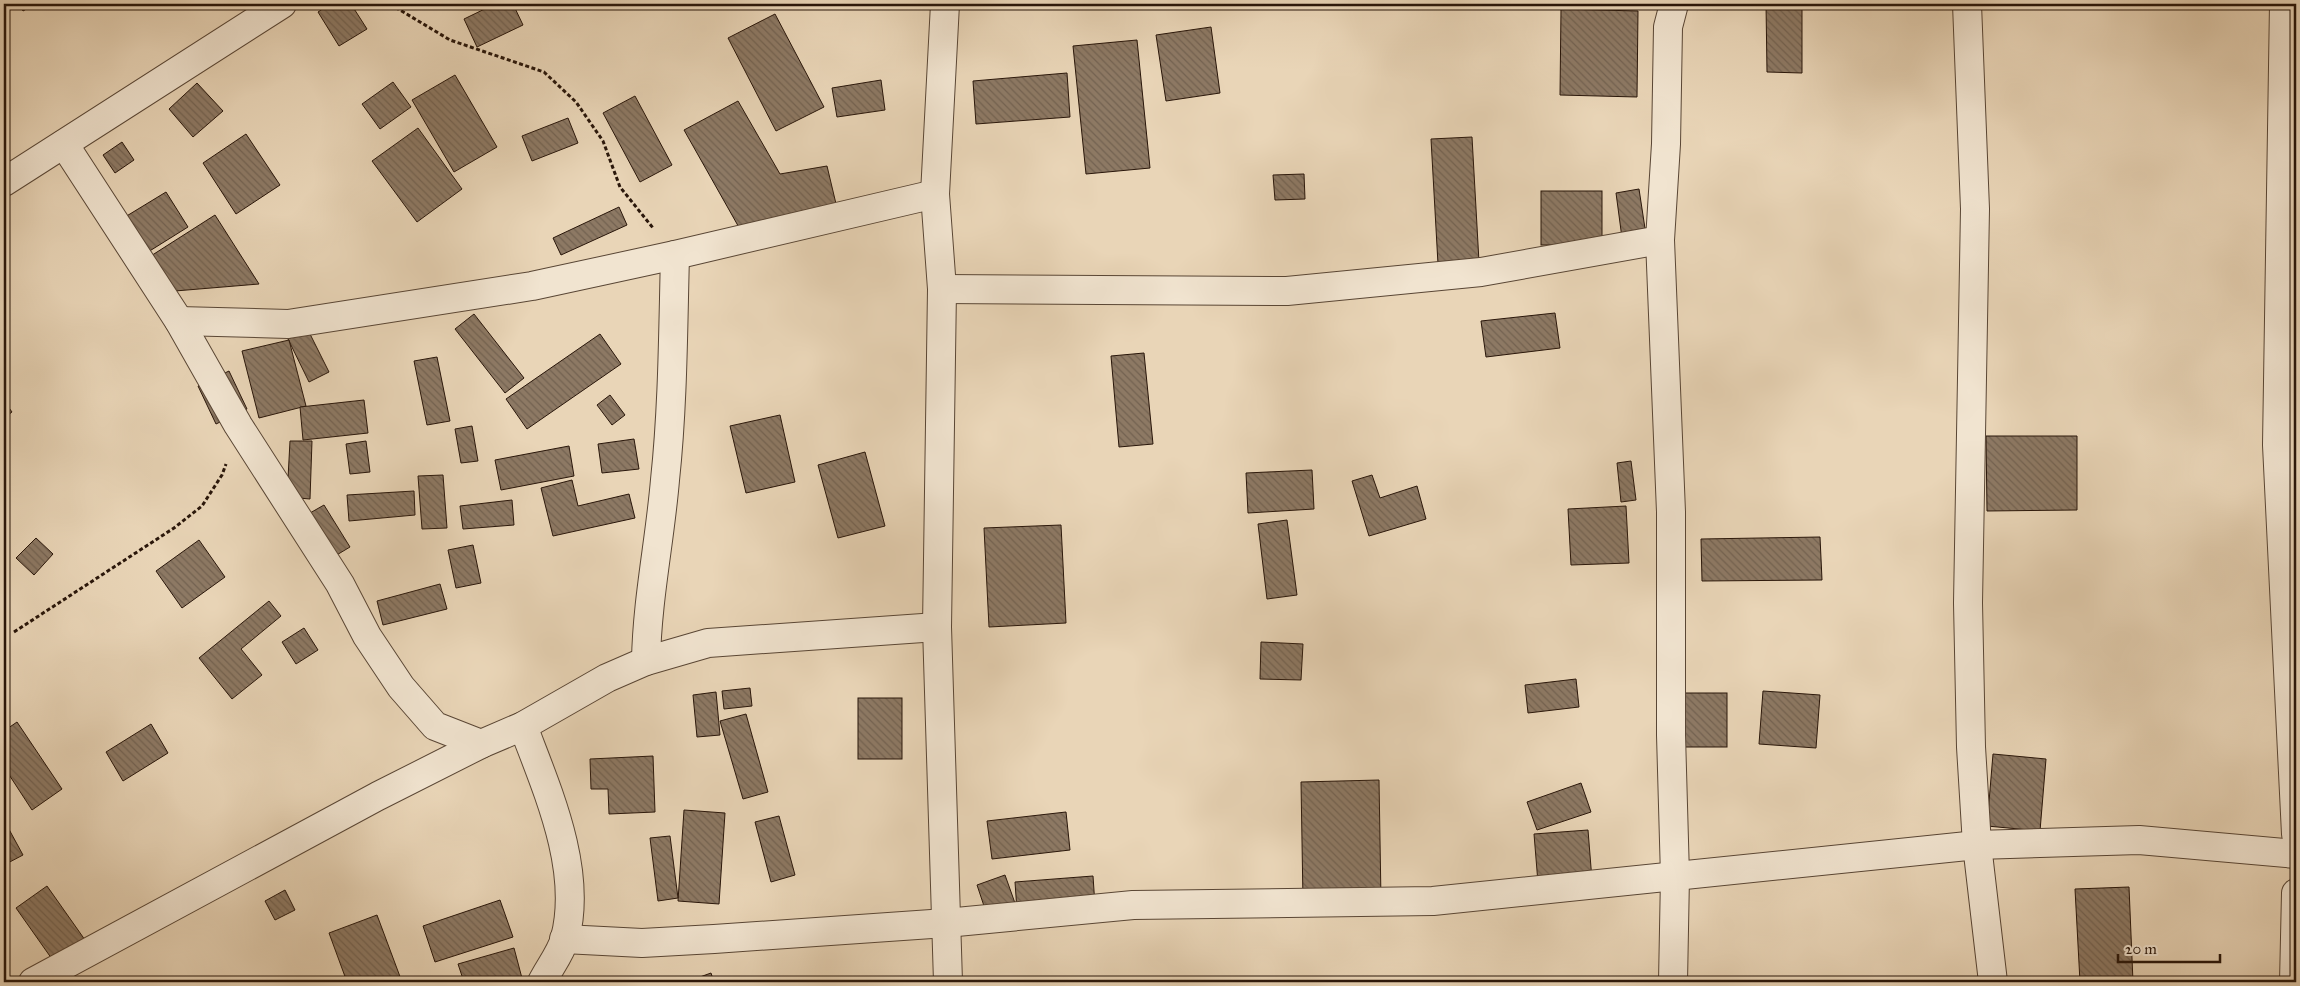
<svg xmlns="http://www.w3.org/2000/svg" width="2300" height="986" font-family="'IM FELL Great Primer',serif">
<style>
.building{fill:url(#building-back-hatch);stroke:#29160a}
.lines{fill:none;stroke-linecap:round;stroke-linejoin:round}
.minor-casing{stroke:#594635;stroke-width:30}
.path{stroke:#29160a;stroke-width:3;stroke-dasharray:4 2.5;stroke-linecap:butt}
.minor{stroke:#f1e4d0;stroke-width:28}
</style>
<defs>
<pattern id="building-back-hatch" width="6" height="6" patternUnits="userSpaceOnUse" patternTransform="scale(1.25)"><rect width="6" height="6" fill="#8d7964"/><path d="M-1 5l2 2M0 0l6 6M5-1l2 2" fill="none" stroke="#736251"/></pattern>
</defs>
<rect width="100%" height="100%" fill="#e9d5b7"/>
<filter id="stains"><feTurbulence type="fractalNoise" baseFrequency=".004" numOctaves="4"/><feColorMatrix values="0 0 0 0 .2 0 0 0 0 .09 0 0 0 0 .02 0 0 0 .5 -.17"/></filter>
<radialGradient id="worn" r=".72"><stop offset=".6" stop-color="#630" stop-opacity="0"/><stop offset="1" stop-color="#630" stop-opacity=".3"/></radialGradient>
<g class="building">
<polygon points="19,4 35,4 23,11"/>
<polygon points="330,4 351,4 367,29 339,46 318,12"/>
<polygon points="495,4 513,4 523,25 477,47 464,19"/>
<polygon points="1766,4 1802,4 1802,73 1767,72"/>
<polygon points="1561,9 1638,11 1637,97 1560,95"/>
<polygon points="775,14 824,107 776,131 728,38"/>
<polygon points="1211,27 1220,93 1166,101 1156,35"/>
<polygon points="1137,40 1150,168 1086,174 1073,46"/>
<polygon points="1067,73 1070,117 976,124 973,81"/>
<polygon points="455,75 497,147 454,172 412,100"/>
<polygon points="881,80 885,110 837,117 832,88"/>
<polygon points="393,82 411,107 380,129 362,104"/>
<polygon points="197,83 223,111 193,137 169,109"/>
<polygon points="635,96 672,165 640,182 603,113"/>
<polygon points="738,101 780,174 827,166 837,208 741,231 684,130"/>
<polygon points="568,118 578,143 532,161 522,136"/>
<polygon points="418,128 462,189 417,222 372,161"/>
<polygon points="246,134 280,185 236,214 203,163"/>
<polygon points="1472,137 1479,262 1438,264 1431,139"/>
<polygon points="122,142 134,160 115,173 103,155"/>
<polygon points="1304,174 1305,199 1275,200 1273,175"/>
<polygon points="1639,189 1646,235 1622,238 1616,193"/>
<rect x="1541" y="191" width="61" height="54"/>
<polygon points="166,192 188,227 148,252 125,217"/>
<polygon points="619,207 627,225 561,255 553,238"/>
<polygon points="215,215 259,284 163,292 143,261"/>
<polygon points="1555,313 1560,348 1486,357 1481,321"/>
<polygon points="474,314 524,378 505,393 455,329"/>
<polygon points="308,330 329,372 309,382 288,339"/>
<polygon points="600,334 621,364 527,429 506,399"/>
<polygon points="289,340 306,406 259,418 242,351"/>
<polygon points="1144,353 1153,444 1119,447 1111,356"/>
<polygon points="437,357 450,421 427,425 414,361"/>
<polygon points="229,371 247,409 216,424 198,386"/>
<polygon points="610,395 625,415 612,425 597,405"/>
<polygon points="364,400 368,433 303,440 300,407"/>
<polygon points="4,401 12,412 4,418"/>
<polygon points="780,415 795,482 746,493 730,426"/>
<polygon points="472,426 478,461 461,463 455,429"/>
<polygon points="1986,436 2077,436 2077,510 1987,511"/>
<polygon points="634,439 639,469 602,473 598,444"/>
<polygon points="290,441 312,441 310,499 287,497"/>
<polygon points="366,441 370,472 350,474 346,444"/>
<polygon points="569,446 574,476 501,490 495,460"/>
<polygon points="865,452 885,526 838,538 818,465"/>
<polygon points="1631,461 1636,500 1621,502 1617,463"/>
<polygon points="1312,470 1314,509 1248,513 1246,473"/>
<polygon points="443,475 447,528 422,529 418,476"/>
<polygon points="1372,475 1380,498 1417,486 1426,519 1369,536 1352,481"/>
<polygon points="572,480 578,506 629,494 635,518 553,536 541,488"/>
<polygon points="414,491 415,515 349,521 347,495"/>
<polygon points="512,500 514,525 463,529 460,506"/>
<polygon points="324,505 350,547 330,559 303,517"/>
<polygon points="1626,506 1629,563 1571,565 1568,509"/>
<polygon points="1287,520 1297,595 1267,599 1258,524"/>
<polygon points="1061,525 1066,623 989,627 984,528"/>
<polygon points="1820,537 1822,580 1702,581 1701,539"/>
<polygon points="36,538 53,554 34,575 16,558"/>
<polygon points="199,540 225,577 182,608 156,571"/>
<polygon points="473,545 481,583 456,588 448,550"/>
<polygon points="440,584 447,609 383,625 377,601"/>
<polygon points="269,601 281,616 241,649 262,675 232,699 199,658"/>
<polygon points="304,628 318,650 296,664 282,642"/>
<polygon points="1261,642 1303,644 1301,680 1260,679"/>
<polygon points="1576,679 1579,707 1528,713 1525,685"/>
<polygon points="750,688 752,706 724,709 722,691"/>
<polygon points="1763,691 1820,695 1816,748 1759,744"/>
<polygon points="716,692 720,735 697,737 693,695"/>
<rect x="1682" y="693" width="45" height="54"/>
<rect x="858" y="698" width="44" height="61"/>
<polygon points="746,714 768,792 743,799 720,721"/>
<polygon points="17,722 62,789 32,810 4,767 4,731"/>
<polygon points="151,724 168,753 123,781 106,752"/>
<polygon points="1993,754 2046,759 2040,831 1987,826"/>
<polygon points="653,756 655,812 609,814 608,789 591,789 590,759"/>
<polygon points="1379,780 1381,900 1303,901 1301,782"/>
<polygon points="1581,783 1591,812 1537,830 1527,802"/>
<polygon points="684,810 725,813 719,904 678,901"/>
<polygon points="1066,812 1070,850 992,859 987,821"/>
<polygon points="779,816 795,875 771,882 755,822"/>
<polygon points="5,822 23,855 4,865 4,823"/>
<polygon points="1588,830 1592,880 1538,883 1534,834"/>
<polygon points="670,836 678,898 658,901 650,838"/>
<polygon points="1005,875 1021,920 992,930 977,885"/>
<polygon points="1093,876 1096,920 1018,925 1015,882"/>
<polygon points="47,886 90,947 59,969 16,908"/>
<polygon points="2129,887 2133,982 2080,982 2075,889"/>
<polygon points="285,890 295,910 275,920 265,901"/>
<polygon points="500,900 513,937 435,962 423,926"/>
<polygon points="377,915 402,982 347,982 329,933"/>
<polygon points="514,948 523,982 464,982 458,964"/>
<polygon points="711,973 714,982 686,982"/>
<polygon points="1060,977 1060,982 987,982 987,981"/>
</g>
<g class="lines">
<defs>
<g id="minor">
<polyline points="945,4 935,194 942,289 937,627 948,982"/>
<polyline points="1967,4 1975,209 1968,603 1971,747 1977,845 1993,982"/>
<polyline points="2284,4 2277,445 2296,834"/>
<polyline points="64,144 179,321 238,425 340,584 367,636 401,687 435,726 481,744 523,726 607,678 646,661 708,643 937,627"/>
<polyline points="4,182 282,4"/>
<polyline points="942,289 1287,291 1481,272 1660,240"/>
<polyline points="179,321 288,324 532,286 675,255 935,194"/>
<path d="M646,661C647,600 660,540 665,480C673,405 673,330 675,255"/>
<path d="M523,726C547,790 583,869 565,938C561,953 549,968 542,982"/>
<polyline points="564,939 642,943 714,939 946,923 1133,905 1433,901 1977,845 2139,840 2296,854"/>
<polyline points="33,982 378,796 481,744"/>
<polyline points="1673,982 1675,876 1671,735 1671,512 1660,240 1666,144 1668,27 1674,4"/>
<polyline points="2294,982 2296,893"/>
</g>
</defs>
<use href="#minor" class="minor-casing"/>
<g class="path">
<polyline points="390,4 450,40 544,72 576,102 603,141 620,187 653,228"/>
<polyline points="14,632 174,528 202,506 222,475 226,464"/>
</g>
<use href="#minor" class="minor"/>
</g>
<rect width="2300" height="986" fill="none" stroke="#e9d5b7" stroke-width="20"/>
<rect x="5" y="5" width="2290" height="976" fill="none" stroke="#29160a" stroke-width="2.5"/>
<rect x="10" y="10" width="2280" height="966" fill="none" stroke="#29160a"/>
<path d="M2118 954v8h102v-8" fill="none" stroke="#29160a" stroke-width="2.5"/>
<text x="2125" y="954" font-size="15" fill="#29160a" stroke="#f1e4d0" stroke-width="4" paint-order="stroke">20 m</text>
<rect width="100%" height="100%" filter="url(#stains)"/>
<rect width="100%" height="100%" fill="url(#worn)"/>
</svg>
